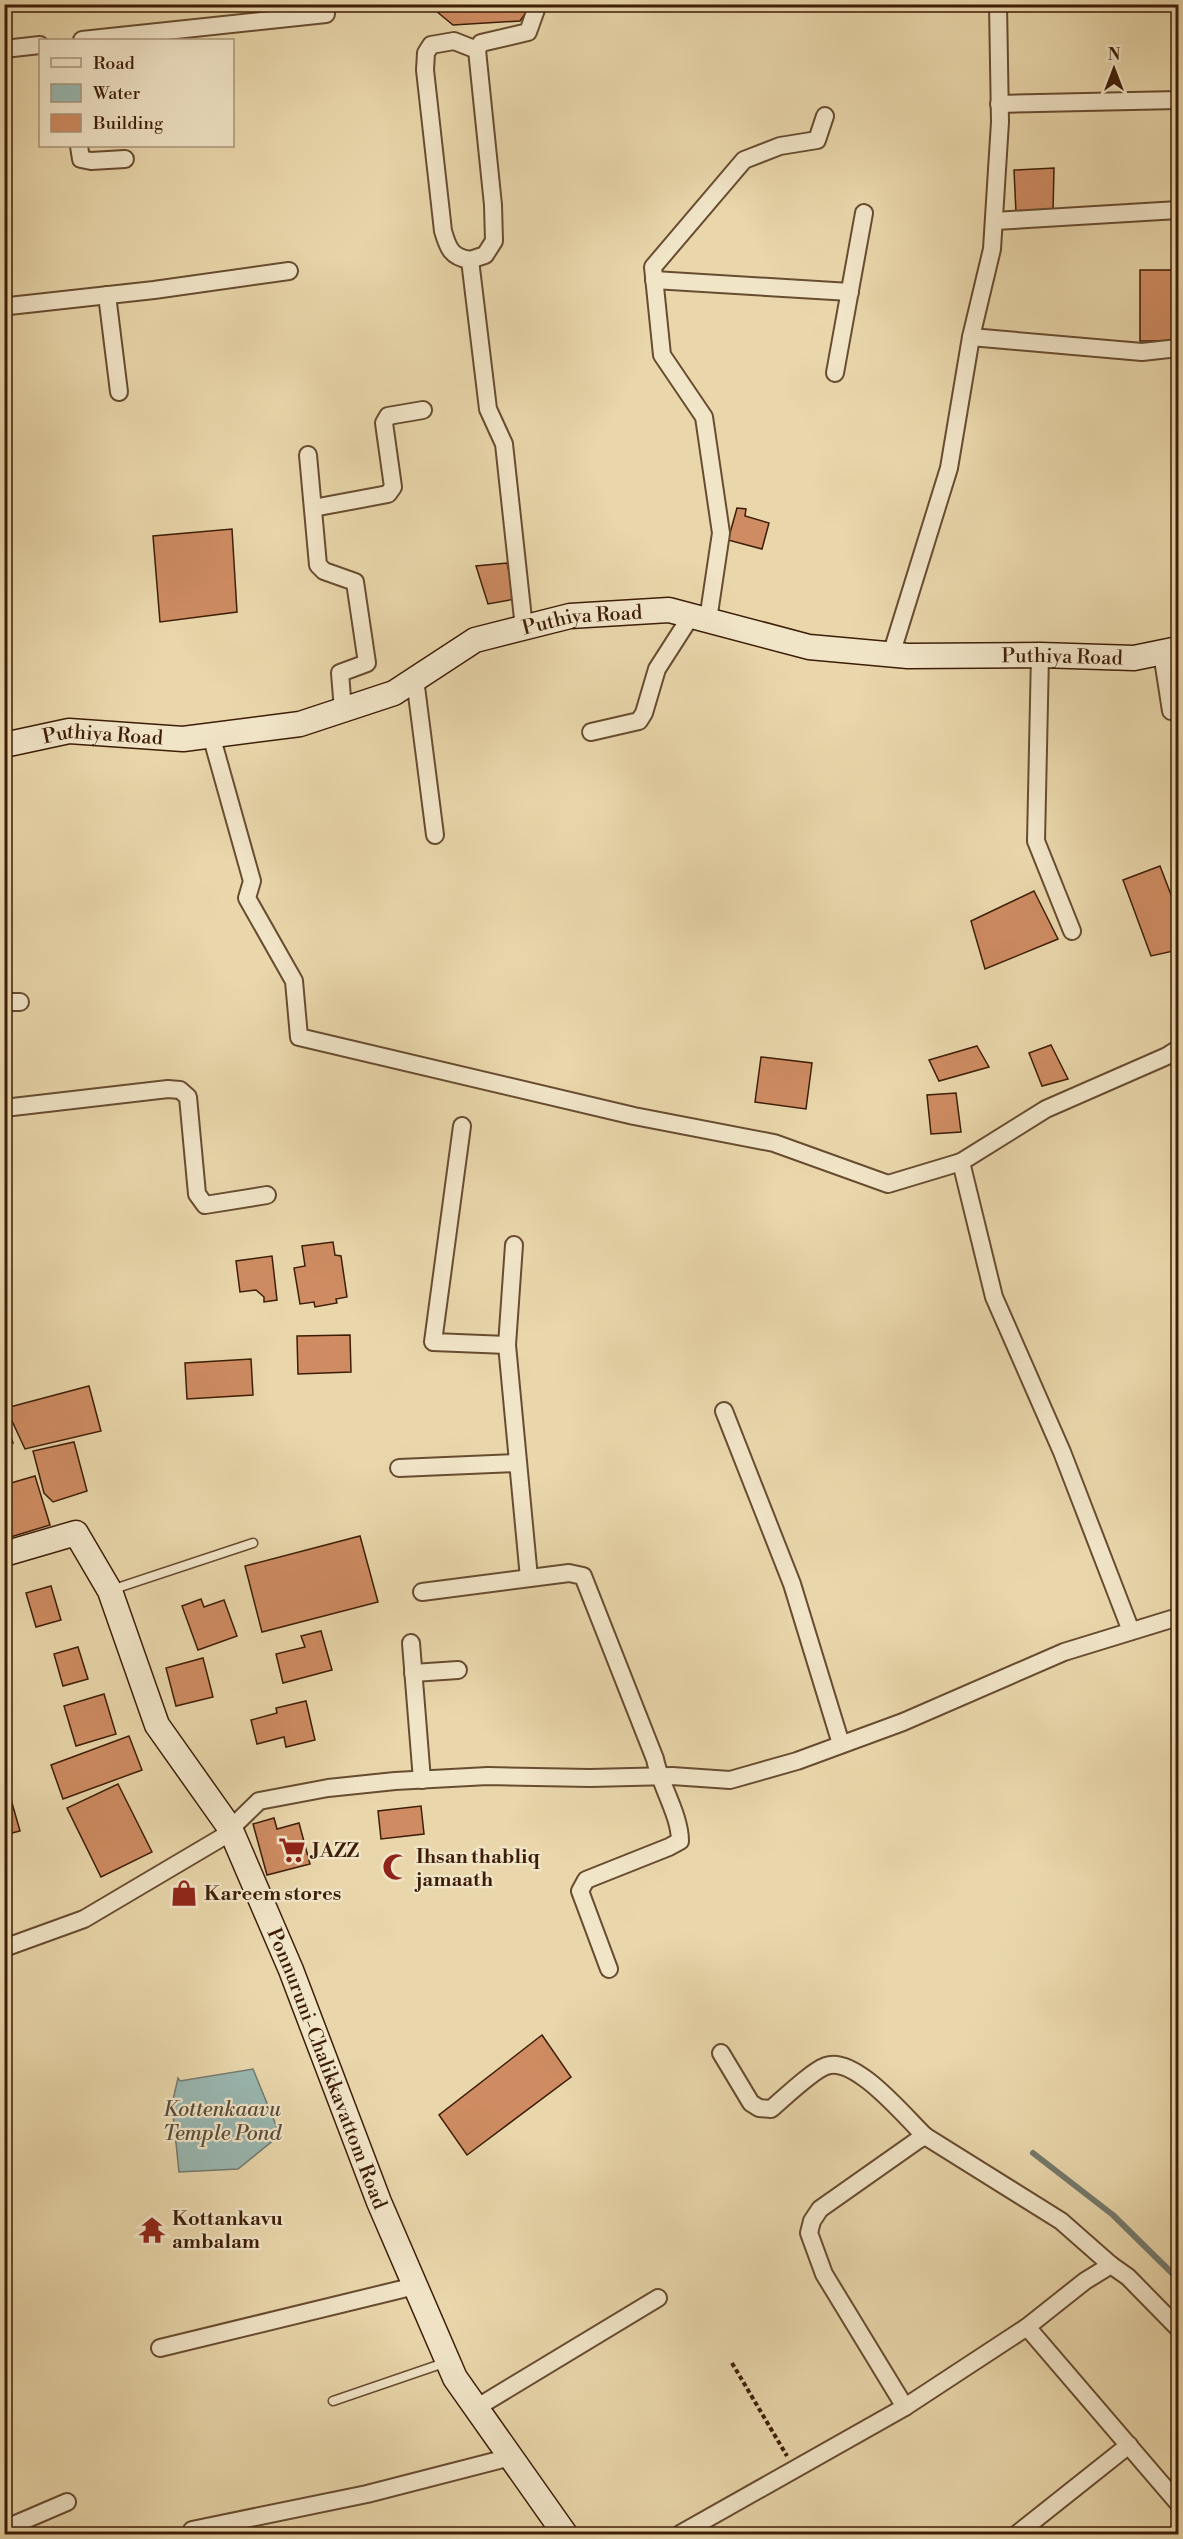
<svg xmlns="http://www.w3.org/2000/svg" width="1183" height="2539" font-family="'Libre Bodoni',serif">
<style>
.water{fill:#99b8b2;stroke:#747a6e;stroke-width:1.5}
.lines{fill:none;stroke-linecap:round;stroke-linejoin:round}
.stream{stroke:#747a6e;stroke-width:6}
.building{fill:#cf8c62;stroke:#3d1d07;stroke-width:1.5}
.lane-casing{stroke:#684c30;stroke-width:11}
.street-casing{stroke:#684c30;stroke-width:20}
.secondary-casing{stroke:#3d1d07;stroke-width:27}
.path{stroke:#3d1d07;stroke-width:4;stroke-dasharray:4.5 3;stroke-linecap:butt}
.lane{stroke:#f1e5c8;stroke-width:8}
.street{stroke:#f1e5c8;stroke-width:16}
.secondary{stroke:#f1e5c8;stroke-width:24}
.labels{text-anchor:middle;stroke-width:4.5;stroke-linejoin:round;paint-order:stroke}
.street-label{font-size:20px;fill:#3d1d07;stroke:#f1e5c8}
.poi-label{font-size:20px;font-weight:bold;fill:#3d1d07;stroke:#f1e5c8;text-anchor:start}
.water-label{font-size:21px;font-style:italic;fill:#594c3a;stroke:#f1e5c8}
</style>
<rect width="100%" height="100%" fill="#e9d7ab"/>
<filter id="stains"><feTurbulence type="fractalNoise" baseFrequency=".00333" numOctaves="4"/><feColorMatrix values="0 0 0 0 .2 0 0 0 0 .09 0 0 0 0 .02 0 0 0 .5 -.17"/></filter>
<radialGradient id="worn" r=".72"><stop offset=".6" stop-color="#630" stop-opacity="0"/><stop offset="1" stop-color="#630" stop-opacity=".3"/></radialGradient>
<polygon class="water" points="253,2069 280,2135 238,2169 179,2172 172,2104 178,2078 180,2081"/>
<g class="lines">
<polyline class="stream" points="1033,2153 1113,2215 1178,2279"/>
</g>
<g class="building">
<polygon points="436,4 532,4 520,21 453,25 436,11"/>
<polygon points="1054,168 1053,211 1016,213 1014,170"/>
<polygon points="1140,270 1173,270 1178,273 1178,341 1140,341"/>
<polygon points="737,508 746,509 745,516 769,523 762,549 728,540"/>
<polygon points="232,529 237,612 160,622 153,536"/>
<polygon points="507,563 515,599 488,604 476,566"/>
<polygon points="1160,866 1178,913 1178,950 1151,956 1123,880"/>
<polygon points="1034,891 1058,939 985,969 971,921"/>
<polygon points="1051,1045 1068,1079 1042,1086 1029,1053"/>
<polygon points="977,1046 989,1067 939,1081 929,1060"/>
<polygon points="761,1057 812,1063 806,1109 755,1102"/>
<polygon points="956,1093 961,1132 931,1134 927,1095"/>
<polygon points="333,1242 335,1255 341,1256 347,1297 336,1299 337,1303 315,1307 314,1302 300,1304 294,1268 305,1266 302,1246"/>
<polygon points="272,1256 277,1300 264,1302 264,1297 256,1290 240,1292 236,1261"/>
<polygon points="350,1335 351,1372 298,1374 297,1336"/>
<polygon points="251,1359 253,1395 187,1399 185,1363"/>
<polygon points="89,1386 101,1431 25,1449 6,1408"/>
<polygon points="4,1416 13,1443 4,1446"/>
<polygon points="74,1442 87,1491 53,1502 44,1493 33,1451"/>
<polygon points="4,1452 9,1468 4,1469"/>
<polygon points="35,1476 50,1525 4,1539 4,1485"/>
<polygon points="360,1536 378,1602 262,1632 245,1566"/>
<polygon points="51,1586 61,1620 36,1627 26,1593"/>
<polygon points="201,1599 204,1607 224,1600 237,1636 198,1650 182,1606"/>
<polygon points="321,1631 332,1670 283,1683 276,1654 305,1647 301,1636"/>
<polygon points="78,1647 88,1679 63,1686 54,1654"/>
<polygon points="203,1658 213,1697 176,1706 166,1668"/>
<polygon points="104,1694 116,1734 76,1746 64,1706"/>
<polygon points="306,1701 315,1740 286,1747 284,1737 257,1744 251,1720 277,1713 276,1708"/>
<polygon points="129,1736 142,1770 63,1799 51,1765"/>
<polygon points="4,1775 20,1831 4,1835"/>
<polygon points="118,1784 152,1852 101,1877 67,1808"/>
<polygon points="421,1806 424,1834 381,1839 378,1811"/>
<polygon points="274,1818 277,1829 299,1823 310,1864 267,1875 253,1824"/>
<polygon points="542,2035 571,2077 467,2155 439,2115"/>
</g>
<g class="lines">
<defs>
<g id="lane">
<polyline points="1177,402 1178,403"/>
<polyline points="111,1590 253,1543"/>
<polyline points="333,2401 447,2362"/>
</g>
<g id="street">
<polyline points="82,40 326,14"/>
<polyline points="4,49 40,45"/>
<polyline points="999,104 1178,100"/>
<polyline points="79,146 81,159 91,161 125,159"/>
<polyline points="995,221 1178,210"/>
<path d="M470,260C451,257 448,248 443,231L425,70L426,53L431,45L454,41L477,50"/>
<polyline points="654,280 850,292"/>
<polyline points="107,295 119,392"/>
<polyline points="4,301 9,306 154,290 289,271"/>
<polyline points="971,337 1142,352 1178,348"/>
<polyline points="835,373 864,213"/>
<polyline points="308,455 318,565 324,571 355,582 367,663 340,673 343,710"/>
<polyline points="313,508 388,494 393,487 384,423 388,416 423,410"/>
<polyline points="708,620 721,533 704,417 662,355 653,267 744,160 780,146 817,140 825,116"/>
<polyline points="524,628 504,444 488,409 470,260 485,255 494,241 493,205 477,50 481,43 528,32 538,4"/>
<polyline points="1162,653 1171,711"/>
<polyline points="891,655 949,468 971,337 992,249 1000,122 998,4"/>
<polyline points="1040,655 1036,841 1072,931"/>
<polyline points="415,679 435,835"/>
<polyline points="591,732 639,721 644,713 657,669 691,616"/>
<polyline points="211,735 252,881 247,898 294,981 299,1037 634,1116 774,1143 888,1184 961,1162"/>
<polyline points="4,1002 20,1002"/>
<polyline points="4,1108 168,1089 180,1090 188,1097 197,1194 205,1205 267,1195"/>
<polyline points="462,1126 433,1342 507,1345"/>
<polyline points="514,1245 507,1345 529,1578"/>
<polyline points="724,1411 792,1584 841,1744"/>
<polyline points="399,1468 517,1463"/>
<path d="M422,1592L569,1573L583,1576L655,1759C660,1785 680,1815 680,1841L669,1847L586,1880L580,1891L609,1969"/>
<polyline points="1131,1631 1062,1452 994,1297 961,1162 1046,1109 1167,1056 1178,1049"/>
<polyline points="411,1643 422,1780"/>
<polyline points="413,1673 458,1670"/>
<polyline points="4,1948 84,1919 221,1838 259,1801 328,1788 395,1781 488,1776 590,1778 672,1776 730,1780 797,1761 903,1722 1064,1652 1178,1617"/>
<path d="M721,2053L751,2103L759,2108L771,2109C784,2098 812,2071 826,2066C855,2055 905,2117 925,2136"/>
<polyline points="1027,2327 1178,2503"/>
<polyline points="160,2348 415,2286"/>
<polyline points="905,2407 824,2274 809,2233 812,2221 820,2209 918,2140 925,2136 1061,2221 1111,2265"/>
<polyline points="476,2408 658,2298"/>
<polyline points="4,2529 67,2502"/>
<polyline points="192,2530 367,2494 511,2457"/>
<polyline points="680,2534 905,2407 1027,2327 1085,2281 1111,2265 1128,2277 1178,2328"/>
<polyline points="1017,2534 1129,2445"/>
</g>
<g id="secondary">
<path id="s1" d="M4,745L69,731L183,739L300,724L394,693L475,640L570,616L669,610L809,647L908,656L1040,655L1134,658L1178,649"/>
<path id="s2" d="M4,1554L76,1533L110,1591L157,1725L230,1828L291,1970L379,2202L455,2378L565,2534"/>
</g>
</defs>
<use href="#lane" class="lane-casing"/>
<use href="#street" class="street-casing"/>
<use href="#secondary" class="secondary-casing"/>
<polyline class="path" points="732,2363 787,2456"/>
<use href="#lane" class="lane"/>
<use href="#street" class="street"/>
<use href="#secondary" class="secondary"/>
</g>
<defs>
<symbol id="supermarket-bare" viewBox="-9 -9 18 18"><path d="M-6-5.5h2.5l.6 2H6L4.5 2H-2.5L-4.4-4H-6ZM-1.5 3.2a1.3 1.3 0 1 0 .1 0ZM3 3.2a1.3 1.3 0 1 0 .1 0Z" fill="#8f2418" stroke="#f1e5c8" stroke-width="2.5" paint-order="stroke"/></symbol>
<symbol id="mosque-bare" viewBox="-9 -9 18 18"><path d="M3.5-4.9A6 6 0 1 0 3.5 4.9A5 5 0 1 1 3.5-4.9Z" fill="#8f2418" stroke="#f1e5c8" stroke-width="2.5" paint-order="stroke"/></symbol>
<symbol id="shop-bare" viewBox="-9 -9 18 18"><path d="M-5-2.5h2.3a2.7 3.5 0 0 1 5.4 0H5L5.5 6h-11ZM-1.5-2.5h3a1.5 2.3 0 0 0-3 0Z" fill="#8f2418" stroke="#f1e5c8" stroke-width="2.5" paint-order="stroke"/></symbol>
<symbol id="temple-bare" viewBox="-9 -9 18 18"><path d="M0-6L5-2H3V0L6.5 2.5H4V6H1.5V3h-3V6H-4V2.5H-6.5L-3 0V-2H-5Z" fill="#8f2418" stroke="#f1e5c8" stroke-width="2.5" paint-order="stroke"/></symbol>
</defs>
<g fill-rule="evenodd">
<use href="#supermarket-bare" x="273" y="1831" width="38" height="38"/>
<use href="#mosque-bare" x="377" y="1848" width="38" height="38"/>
<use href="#shop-bare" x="165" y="1874" width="38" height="38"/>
<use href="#temple-bare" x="133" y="2211" width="38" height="38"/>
</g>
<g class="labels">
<g class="street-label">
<text dy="7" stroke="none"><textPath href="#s1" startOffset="604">Puthiya Road</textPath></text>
<text dy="7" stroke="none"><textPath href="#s1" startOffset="1090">Puthiya Road</textPath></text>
<text dy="7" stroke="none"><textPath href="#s1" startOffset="100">Puthiya Road</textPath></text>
<text dy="7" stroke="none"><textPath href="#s2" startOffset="670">Ponnuruni-Chalikkavattom Road</textPath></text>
</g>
<g class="poi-label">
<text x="312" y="1857">JAZZ</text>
<text x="416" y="1863">Ihsan thabliq<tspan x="416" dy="23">jamaath</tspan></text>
<text x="204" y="1900">Kareem stores</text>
<text x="172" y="2225">Kottankavu<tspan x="172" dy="23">ambalam</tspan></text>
</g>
<g class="water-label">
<text x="222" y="2116">Kottenkaavu<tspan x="222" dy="24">Temple Pond</tspan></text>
</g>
</g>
<rect width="1183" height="2539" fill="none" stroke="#e9d7ab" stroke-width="24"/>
<rect x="6" y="6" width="1171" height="2527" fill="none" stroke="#3d1d07" stroke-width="3"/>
<rect x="12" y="12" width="1159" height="2515" fill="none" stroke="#3d1d07" stroke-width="1.5"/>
<rect x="39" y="39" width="195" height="108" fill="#f1e5c8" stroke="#a9957b" stroke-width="1.5"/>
<rect x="51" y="58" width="30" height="9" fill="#f1e5c8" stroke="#a9957b" stroke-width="1.5"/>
<text x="93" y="69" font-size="18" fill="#3d1d07">Road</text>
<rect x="51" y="84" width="30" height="18" fill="#99b8b2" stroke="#a9957b" stroke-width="1.5"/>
<text x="93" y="99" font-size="18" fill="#3d1d07">Water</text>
<rect x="51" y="114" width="30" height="18" fill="#cf8c62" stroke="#a9957b" stroke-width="1.5"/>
<text x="93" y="129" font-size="18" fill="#3d1d07">Building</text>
<g transform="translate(1114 69)" stroke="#f1e5c8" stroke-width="4.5" paint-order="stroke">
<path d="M0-4.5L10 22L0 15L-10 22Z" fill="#3d1d07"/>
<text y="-9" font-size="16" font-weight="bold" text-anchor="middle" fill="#3d1d07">N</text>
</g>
<rect width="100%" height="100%" filter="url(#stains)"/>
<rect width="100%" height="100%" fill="url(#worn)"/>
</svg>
